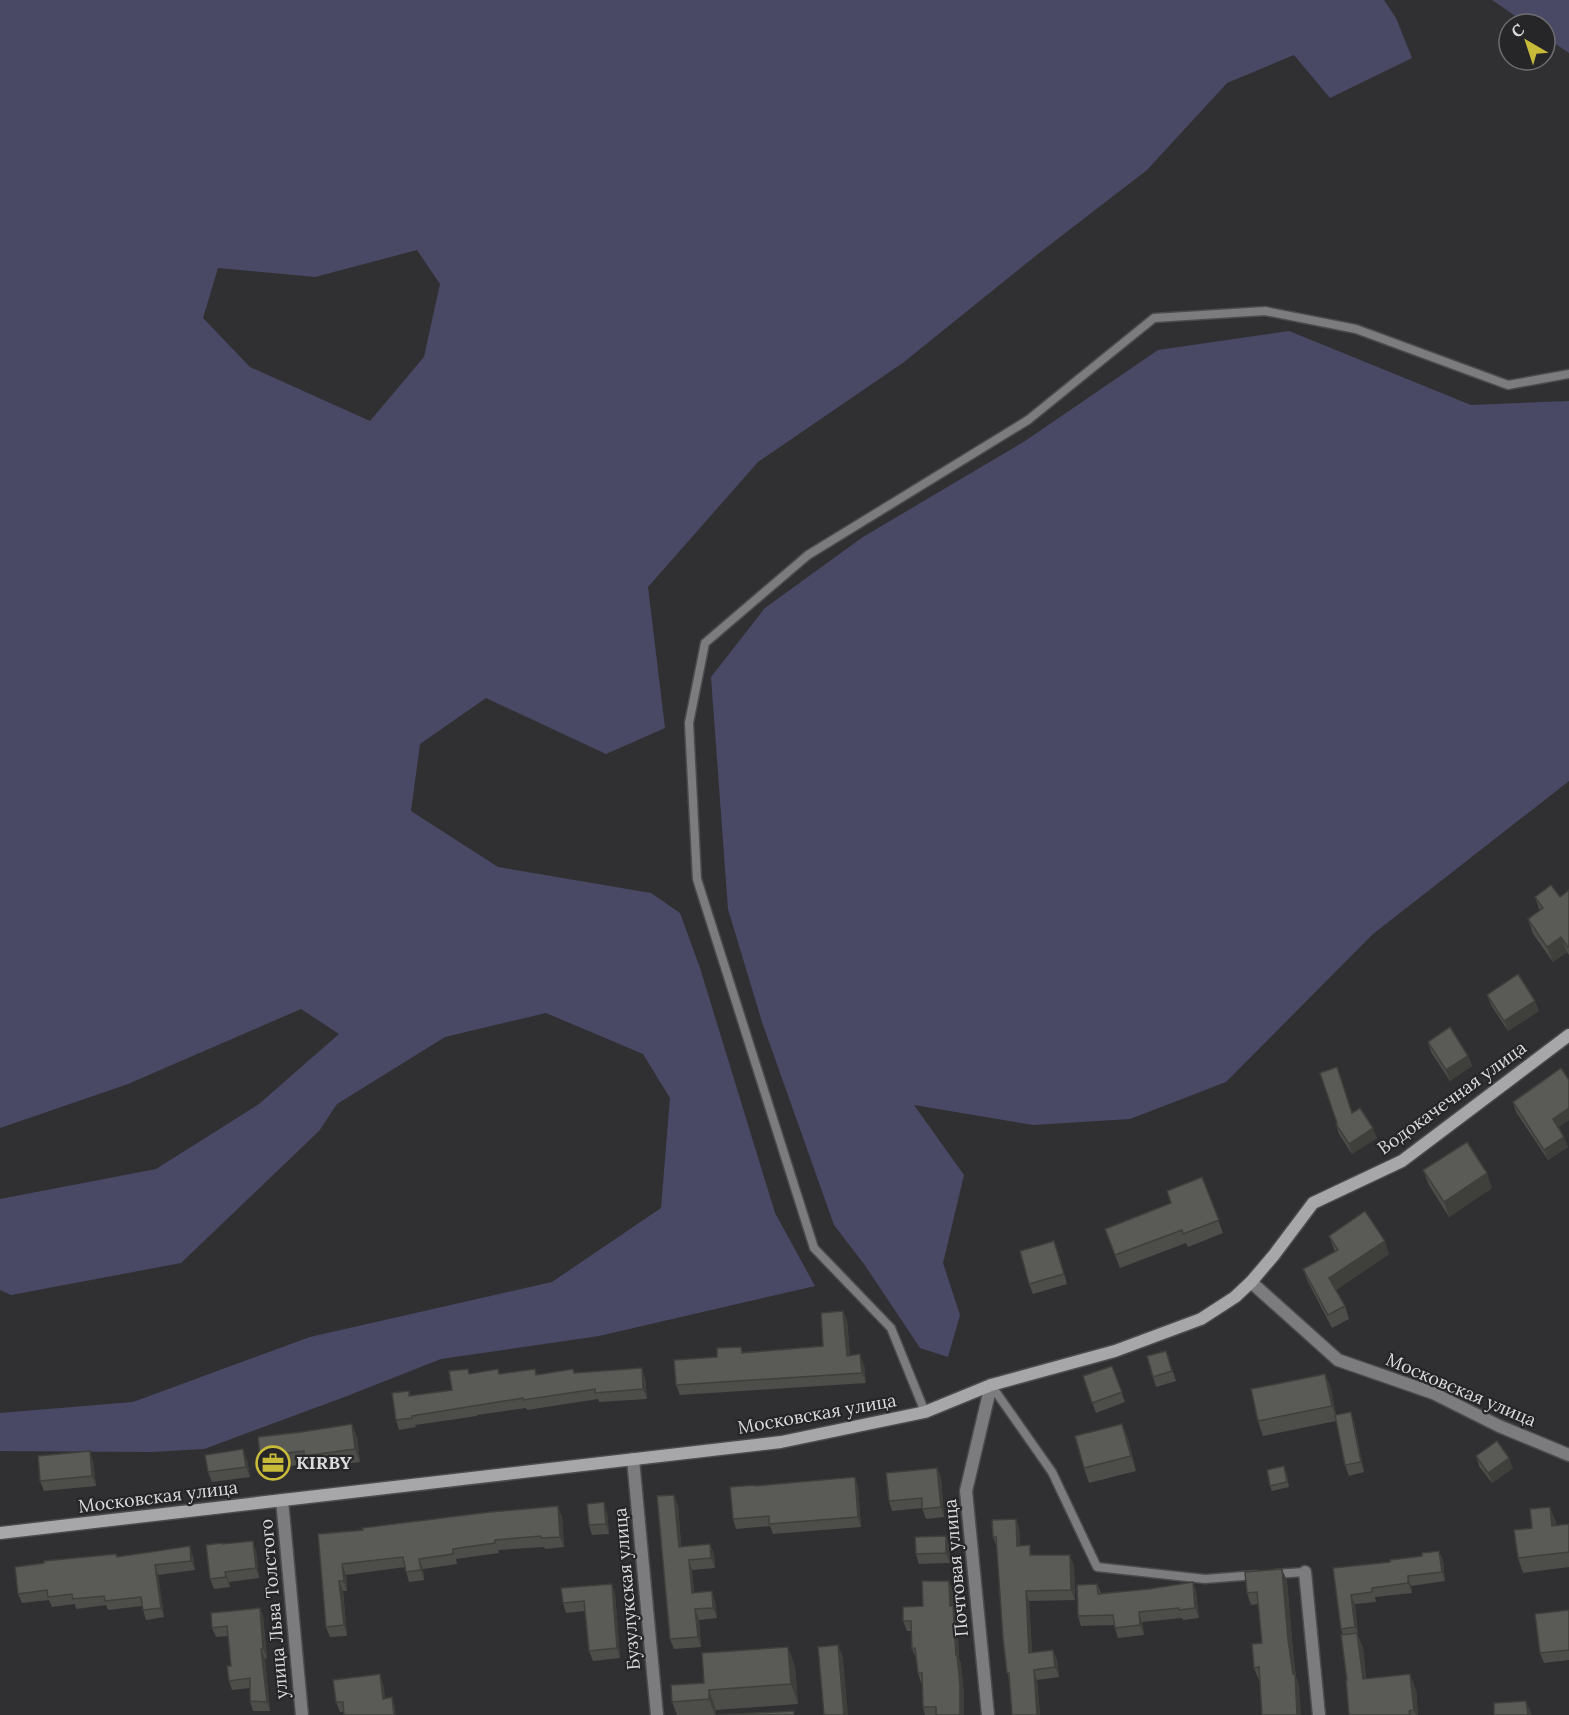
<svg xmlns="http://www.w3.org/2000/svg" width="1569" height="1715" font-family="Lora,serif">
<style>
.green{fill:#494966;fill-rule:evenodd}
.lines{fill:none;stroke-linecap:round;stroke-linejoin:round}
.lane-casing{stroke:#4b4b4e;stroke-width:11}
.street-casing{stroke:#4b4b4e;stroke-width:15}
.secondary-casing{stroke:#4b4b4e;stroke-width:15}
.lane{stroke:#7c7c7e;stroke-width:8}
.street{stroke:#7c7c7e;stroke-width:12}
.secondary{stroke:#a7a7a9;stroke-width:12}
.wall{fill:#4d4d4a}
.shaded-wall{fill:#3f3f3c}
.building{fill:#5a5a56;stroke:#3f3f3c;stroke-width:1.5}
.labels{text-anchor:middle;stroke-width:4.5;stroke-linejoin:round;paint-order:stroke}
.street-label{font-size:18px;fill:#dadadc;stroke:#262629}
.poi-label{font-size:18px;font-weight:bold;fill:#dadadc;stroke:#262629;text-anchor:start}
</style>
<rect width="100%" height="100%" fill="#303033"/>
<g class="green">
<path d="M0,0H1384L1396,18L1412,58L1330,98L1294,55L1227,83L1147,170L1038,254L904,362L758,462L648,587L665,728L606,754L486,698L420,744L411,811L498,867L651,893L680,913L700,968L775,1213L815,1286L599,1336L441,1359L347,1396L204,1449L152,1452L0,1451V1413L133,1402L310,1337L552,1282L661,1208L670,1098L643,1054L546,1013L445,1037L337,1104L319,1131L181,1263L11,1295L0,1290V1199L156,1169L259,1104L339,1034L301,1009L128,1084L0,1128ZM417,250L440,284L424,357L370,421L250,367L203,318L218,268L315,277Z"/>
<polygon points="1492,0 1569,0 1569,53 1545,37 1545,24 1527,24"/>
<polygon points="1289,331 1471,405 1569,401 1569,781 1373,934 1226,1082 1130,1119 1033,1125 914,1105 964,1175 943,1263 960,1315 948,1357 920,1348 864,1264 834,1225 762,1022 728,909 711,677 765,608 863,537 1025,441 1158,350"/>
</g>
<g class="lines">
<defs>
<g id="lane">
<polyline points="991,1385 1052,1472 1097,1567 1205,1579 1256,1575"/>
<polyline points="925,1412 891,1328 814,1248 697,879 689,723 705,643 808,555 1028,420 1154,318 1265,311 1356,329 1508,385 1569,374"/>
<polyline points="1275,1574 1305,1572"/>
</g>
<g id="street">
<polyline points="1251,1282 1338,1360 1433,1393 1499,1426 1569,1455"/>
<polyline points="633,1459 657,1715"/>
<polyline points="282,1500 302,1715"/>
<polyline points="1305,1572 1319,1715"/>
<polyline points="988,1715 966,1491 991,1385"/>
</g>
<polyline id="secondary" points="0,1533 781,1442 925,1412 991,1385 1115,1351 1201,1319 1235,1297 1251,1282 1274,1255 1313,1203 1402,1161 1569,1035"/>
</defs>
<use href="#lane" class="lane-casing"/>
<use href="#street" class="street-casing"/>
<use href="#secondary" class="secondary-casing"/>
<use href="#lane" class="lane"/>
<use href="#street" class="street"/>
<use href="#secondary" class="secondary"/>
</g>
<g class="wall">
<polygon points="1569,890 1569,955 1567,952 1553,962 1533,934 1528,919 1540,911 1535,897 1560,897"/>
<polygon points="1487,995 1539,1011 1508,1031 1491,1005"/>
<polygon points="1428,1042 1468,1056 1472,1066 1450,1081 1431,1052"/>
<polygon points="1513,1102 1569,1120 1558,1127 1568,1147 1548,1160 1516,1112"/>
<polygon points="1352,1113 1377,1138 1352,1154 1339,1134 1336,1124"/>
<polygon points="1423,1170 1492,1188 1449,1217 1429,1185"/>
<polygon points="1202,1177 1223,1233 1188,1247 1186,1243 1120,1268 1105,1229 1171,1203"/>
<polygon points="1329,1236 1389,1254 1336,1290 1345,1306 1349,1319 1332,1328 1308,1282 1303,1269 1335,1252"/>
<polygon points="1058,1252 1067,1284 1033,1294 1029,1284"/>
<polygon points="843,1311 847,1321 850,1356 864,1365 866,1383 680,1395 676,1385 717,1357 741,1347 743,1352 823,1346"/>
<polygon points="1166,1351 1176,1381 1156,1387 1153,1377"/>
<polygon points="1112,1366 1125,1402 1096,1413 1083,1376"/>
<polygon points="468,1369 470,1374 500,1374 535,1369 537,1375 573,1369 575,1373 645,1378 647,1399 599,1402 598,1399 527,1410 526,1408 477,1415 477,1416 415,1425 416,1427 399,1430 396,1420 409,1391 411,1396 452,1390"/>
<polygon points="1325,1374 1331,1389 1336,1415 1354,1422 1364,1472 1349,1476 1345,1465 1336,1421 1263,1436 1258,1421"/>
<polygon points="1122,1424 1128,1439 1136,1471 1089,1483 1084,1468"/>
<polygon points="357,1437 360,1462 309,1469 307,1464 264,1469 260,1456"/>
<polygon points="1476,1456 1513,1468 1492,1483 1479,1466"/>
<polygon points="247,1460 250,1477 212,1482 208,1472"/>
<polygon points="93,1461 96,1486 44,1491 40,1481"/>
<polygon points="937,1468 941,1478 944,1517 926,1519 922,1508 892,1511 889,1501"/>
<polygon points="1286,1471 1289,1487 1272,1491 1270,1486"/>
<polygon points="855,1477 858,1487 861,1527 773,1534 770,1526 736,1529 733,1519 755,1486"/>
<polygon points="678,1505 681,1546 710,1544 714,1554 715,1568 692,1570 694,1593 715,1601 717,1618 699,1620 701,1647 674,1649 670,1639"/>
<polygon points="1550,1507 1556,1526 1569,1524 1569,1567 1523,1573 1518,1558 1532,1528"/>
<polygon points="607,1512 609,1534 592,1535 589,1525"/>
<polygon points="562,1516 564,1547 545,1549 544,1547 498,1550 499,1553 456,1559 457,1564 423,1569 424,1580 409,1582 405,1567 346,1575 347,1591 343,1591 347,1636 330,1637 326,1627 318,1534"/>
<polygon points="1016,1519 1019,1529 1020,1546 1033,1555 1074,1565 1075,1600 1029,1601 1032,1653 1053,1650 1057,1660 1059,1677 1037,1680 1040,1715 1012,1715 996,1545 993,1537"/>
<polygon points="946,1536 949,1546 950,1563 919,1564 916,1554"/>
<polygon points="223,1544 256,1551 259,1578 229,1582 230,1587 214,1589 210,1579"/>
<polygon points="1439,1551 1443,1561 1445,1581 1411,1586 1412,1593 1375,1597 1376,1602 1355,1604 1358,1636 1363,1648 1366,1678 1416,1689 1418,1715 1349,1715 1343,1635 1341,1629 1333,1568 1390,1562 1422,1556"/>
<polygon points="116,1554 117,1557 193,1556 195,1570 158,1575 164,1617 146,1620 142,1606 108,1610 106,1605 76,1609 75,1604 52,1607 49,1600 22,1603 18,1594"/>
<polygon points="1287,1581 1293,1652 1296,1677 1299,1686 1259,1680 1254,1668 1262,1643 1258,1604 1251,1605 1247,1593"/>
<polygon points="1193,1582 1196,1592 1199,1618 1183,1620 1182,1618 1142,1622 1144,1635 1118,1638 1114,1625 1081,1626 1078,1616 1097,1584 1101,1593 1149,1589"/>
<polygon points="612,1584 615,1594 620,1658 593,1661 589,1651 585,1611 566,1613 563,1603"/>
<polygon points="953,1591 953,1606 957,1616 959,1658 961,1665 964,1695 964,1715 925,1715 923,1707 922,1683 921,1683 918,1673 916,1658 912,1649 911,1631 907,1631 903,1621 923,1606"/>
<polygon points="260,1608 263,1617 267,1658 265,1659 270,1711 253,1711 250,1701 250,1688 232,1690 229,1681 231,1666 228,1636 216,1637 212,1628"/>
<polygon points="1569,1611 1569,1660 1544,1663 1540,1653"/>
<polygon points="788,1647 795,1667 798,1704 716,1710 716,1715 677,1715 672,1702 704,1683"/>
<polygon points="383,1684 385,1698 392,1697 395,1708 340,1712 336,1702"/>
</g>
<g class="shaded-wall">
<polygon points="1561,937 1567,952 1553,962 1547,947"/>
<polygon points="1535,1001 1539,1011 1508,1031 1504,1021"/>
<polygon points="1468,1056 1472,1066 1450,1081 1446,1070"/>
<polygon points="1569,1108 1569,1120 1556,1129 1553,1119"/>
<polygon points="1373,1128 1377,1138 1352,1154 1349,1144"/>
<polygon points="1564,1137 1568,1147 1548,1160 1544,1150"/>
<polygon points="1487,1173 1492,1188 1449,1217 1444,1202"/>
<polygon points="1385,1241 1389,1254 1334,1291 1329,1278"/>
<polygon points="843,1311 847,1321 851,1366 847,1356"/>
<polygon points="860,1354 864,1365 866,1383 862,1373"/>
<polygon points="642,1368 645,1378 647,1399 643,1389"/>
<polygon points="1325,1374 1331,1389 1337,1421 1332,1406"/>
<polygon points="1351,1412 1354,1422 1364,1472 1361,1462"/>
<polygon points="352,1424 357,1437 360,1462 355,1449"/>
<polygon points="1122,1424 1128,1439 1136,1471 1131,1456"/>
<polygon points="243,1449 247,1460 250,1477 246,1467"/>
<polygon points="90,1451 93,1461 96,1486 92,1476"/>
<polygon points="1509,1458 1513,1468 1492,1483 1488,1473"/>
<polygon points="937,1468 941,1478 944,1517 941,1507"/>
<polygon points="855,1477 858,1487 861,1527 858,1517"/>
<polygon points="674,1495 678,1505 682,1557 679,1547"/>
<polygon points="604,1502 607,1512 609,1534 606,1524"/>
<polygon points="558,1506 562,1516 564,1547 560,1537"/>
<polygon points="1550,1507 1556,1522 1558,1541 1552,1526"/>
<polygon points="1016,1519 1019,1529 1021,1556 1017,1546"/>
<polygon points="946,1536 949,1546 950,1563 946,1553"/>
<polygon points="253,1541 256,1551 259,1578 256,1568"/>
<polygon points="710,1544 714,1554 715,1568 711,1558"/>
<polygon points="190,1546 193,1556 195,1570 191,1561"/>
<polygon points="1439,1551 1443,1561 1445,1581 1442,1572"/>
<polygon points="1070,1555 1074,1565 1075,1600 1071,1590"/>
<polygon points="419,1559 423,1569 424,1580 421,1570"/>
<polygon points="689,1560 692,1570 695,1603 692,1593"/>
<polygon points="342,1564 346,1575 347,1591 344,1581"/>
<polygon points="155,1565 158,1575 164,1617 161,1608"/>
<polygon points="1282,1569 1287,1581 1293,1652 1296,1677 1299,1686 1301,1715 1297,1715 1288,1640"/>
<polygon points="225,1572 229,1582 230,1587 226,1577"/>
<polygon points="1408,1576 1411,1586 1412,1593 1408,1583"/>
<polygon points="339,1581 343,1591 347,1636 344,1625"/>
<polygon points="949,1581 953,1591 953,1606 957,1616 959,1658 961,1665 964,1695 964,1715 960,1715 956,1655 950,1606"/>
<polygon points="1193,1582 1196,1592 1199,1618 1195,1608"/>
<polygon points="612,1584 615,1594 620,1658 617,1648"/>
<polygon points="712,1591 715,1601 717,1618 713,1608"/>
<polygon points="1026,1591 1029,1601 1033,1663 1029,1653"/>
<polygon points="1351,1595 1355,1604 1358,1636 1363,1648 1368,1694 1363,1679 1358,1634 1355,1627"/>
<polygon points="260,1608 263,1617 267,1658 263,1649"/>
<polygon points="695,1609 699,1620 701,1647 698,1637"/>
<polygon points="1139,1612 1142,1622 1144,1635 1140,1625"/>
<polygon points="838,1645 843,1657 848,1715 844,1715"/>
<polygon points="788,1647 795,1667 798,1704 791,1684"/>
<polygon points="261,1649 265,1659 270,1711 267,1702"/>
<polygon points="1053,1650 1057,1660 1059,1677 1055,1667"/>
<polygon points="1034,1670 1037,1680 1040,1715 1037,1715"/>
<polygon points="380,1674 383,1684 387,1709 383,1699"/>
<polygon points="1410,1674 1416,1689 1418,1715 1416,1715 1414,1710"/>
<polygon points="709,1690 716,1710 716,1715 715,1715 709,1699"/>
<polygon points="392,1697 395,1708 396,1715 394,1715"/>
<polygon points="1526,1701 1532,1715 1528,1715"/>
</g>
<g class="building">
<polygon points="1551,885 1560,897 1569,890 1569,946 1568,947 1561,937 1547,947 1528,919 1543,908 1535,897"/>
<polygon points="1518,974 1535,1001 1504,1021 1487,995"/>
<polygon points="1450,1027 1468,1056 1446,1070 1428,1042"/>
<polygon points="1337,1067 1352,1113 1360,1108 1373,1128 1349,1144 1336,1124 1337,1123 1320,1073"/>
<polygon points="1561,1068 1569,1080 1569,1108 1553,1119 1564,1137 1544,1150 1513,1102"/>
<polygon points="1467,1142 1487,1173 1444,1202 1423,1170"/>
<polygon points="1202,1177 1219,1220 1183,1234 1182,1230 1115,1255 1105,1229 1171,1203 1167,1191"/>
<polygon points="1365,1211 1385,1241 1329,1278 1345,1306 1328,1315 1303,1269 1338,1250 1329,1236"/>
<polygon points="1054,1241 1064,1274 1029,1284 1020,1251"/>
<polygon points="843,1311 847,1356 860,1354 862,1373 676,1385 674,1360 717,1357 717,1348 741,1347 742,1353 823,1346 821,1313"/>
<polygon points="1166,1351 1172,1371 1153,1377 1147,1356"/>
<polygon points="1112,1366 1122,1392 1092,1403 1083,1376"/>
<polygon points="642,1368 643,1389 595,1393 595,1389 523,1400 523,1398 412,1416 412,1418 396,1420 392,1393 409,1391 409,1396 452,1390 449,1371 468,1369 469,1374 498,1369 499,1374 535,1369 536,1375 573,1369 574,1373"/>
<polygon points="1325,1374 1332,1406 1258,1421 1251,1389"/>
<polygon points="1351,1412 1361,1462 1345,1465 1335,1415"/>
<polygon points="352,1424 355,1449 304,1456 304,1451 260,1456 258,1437 301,1432"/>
<polygon points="1122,1424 1131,1456 1084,1468 1075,1436"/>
<polygon points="1497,1441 1509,1458 1488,1473 1476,1456"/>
<polygon points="243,1449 246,1467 208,1472 205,1455"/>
<polygon points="90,1451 92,1476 40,1481 38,1456"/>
<polygon points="1284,1466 1287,1482 1270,1486 1267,1470"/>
<polygon points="937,1468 941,1507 922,1509 922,1498 889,1501 886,1473"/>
<polygon points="855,1477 858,1517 769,1524 769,1516 733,1519 730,1487 755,1485 755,1486"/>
<polygon points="674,1495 679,1547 710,1544 711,1558 689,1560 692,1593 712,1591 713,1608 695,1609 698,1637 670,1639 657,1496"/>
<polygon points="604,1502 606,1524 589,1525 587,1504"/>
<polygon points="558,1506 560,1537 541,1538 541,1536 495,1540 495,1543 453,1549 453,1554 419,1559 421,1570 406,1572 403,1557 342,1564 344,1581 339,1581 344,1625 326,1627 318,1534 363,1530 362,1528 490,1512"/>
<polygon points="1550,1507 1552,1526 1569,1524 1569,1552 1518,1558 1514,1530 1532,1528 1530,1509"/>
<polygon points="1016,1519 1017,1546 1030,1545 1030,1555 1070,1555 1071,1590 1026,1591 1029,1653 1053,1650 1055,1667 1034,1670 1037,1715 1012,1715 1009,1673 1007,1673 1003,1639 996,1537 993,1537 992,1520"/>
<polygon points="946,1536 946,1553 916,1554 915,1537"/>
<polygon points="253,1541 256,1568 225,1572 226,1577 210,1579 206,1545 222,1543 222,1544"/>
<polygon points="190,1546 191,1561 155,1565 161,1608 143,1610 141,1597 105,1601 104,1596 73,1599 72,1594 48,1597 47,1590 18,1594 15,1567 44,1563 44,1561 116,1554 117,1557"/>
<polygon points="1439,1551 1442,1572 1408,1576 1408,1583 1372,1588 1372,1592 1351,1595 1355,1627 1341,1629 1333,1568 1390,1562 1390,1560 1422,1556 1422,1553"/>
<polygon points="1282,1569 1288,1640 1293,1674 1295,1674 1297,1715 1262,1715 1259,1667 1254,1668 1252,1644 1262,1643 1257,1592 1247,1593 1245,1572"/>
<polygon points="922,1581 949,1581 950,1606 953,1606 956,1655 957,1655 960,1686 960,1715 936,1715 936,1707 923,1707 922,1673 918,1673 915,1648 912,1649 911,1621 903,1621 903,1607 923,1606"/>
<polygon points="1193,1582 1195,1608 1179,1610 1179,1608 1139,1612 1140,1625 1115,1628 1113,1615 1078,1616 1077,1585 1097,1584 1098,1594 1149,1589"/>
<polygon points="612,1584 617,1648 589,1651 584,1601 563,1603 561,1588"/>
<polygon points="260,1608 263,1649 261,1649 267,1702 250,1701 250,1678 229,1681 227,1666 231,1666 227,1626 212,1628 211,1613"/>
<polygon points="1569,1610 1569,1650 1540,1653 1535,1614"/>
<polygon points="1357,1633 1363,1679 1410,1674 1414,1710 1409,1711 1410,1715 1349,1715 1346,1680 1347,1680 1341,1635"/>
<polygon points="838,1645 844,1715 824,1715 818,1647"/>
<polygon points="788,1647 791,1684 709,1690 709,1699 672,1702 671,1685 704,1683 702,1653"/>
<polygon points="380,1674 383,1699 392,1697 394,1715 344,1715 343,1702 336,1702 333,1680"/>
<polygon points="1526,1701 1528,1715 1494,1715 1494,1703"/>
<polygon points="794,1711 794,1715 717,1715"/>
</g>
<defs>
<symbol id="office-ring" viewBox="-11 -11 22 22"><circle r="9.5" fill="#262629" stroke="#c9bb3a" stroke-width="1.5"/><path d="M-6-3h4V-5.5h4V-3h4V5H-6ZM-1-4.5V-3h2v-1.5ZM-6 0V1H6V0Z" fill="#c9bb3a"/></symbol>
</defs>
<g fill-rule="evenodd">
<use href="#office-ring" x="254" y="1444" width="38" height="38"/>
</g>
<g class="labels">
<g class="street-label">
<text transform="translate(1452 1098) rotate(-36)" y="6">Водокачечная улица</text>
<text transform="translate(1461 1390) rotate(23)" y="6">Московская улица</text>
<text transform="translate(817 1414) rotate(-10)" y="6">Московская улица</text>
<text transform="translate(158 1497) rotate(-7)" y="6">Московская улица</text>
<text transform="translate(956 1568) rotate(-95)" y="6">Почтовая улица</text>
<text transform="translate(627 1589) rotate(-95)" y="6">Бузулукская улица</text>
<text transform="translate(274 1609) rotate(-95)" y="6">улица Льва Толстого</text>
</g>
<g class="poi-label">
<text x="296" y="1469">KIRBY</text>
</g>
</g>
<g transform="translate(1527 42) rotate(321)"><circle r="28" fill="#262629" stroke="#6e6e71" stroke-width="1.5"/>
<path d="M0-4.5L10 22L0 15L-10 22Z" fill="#c9bb3a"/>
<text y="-9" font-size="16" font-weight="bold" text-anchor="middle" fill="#dadadc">С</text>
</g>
</svg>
